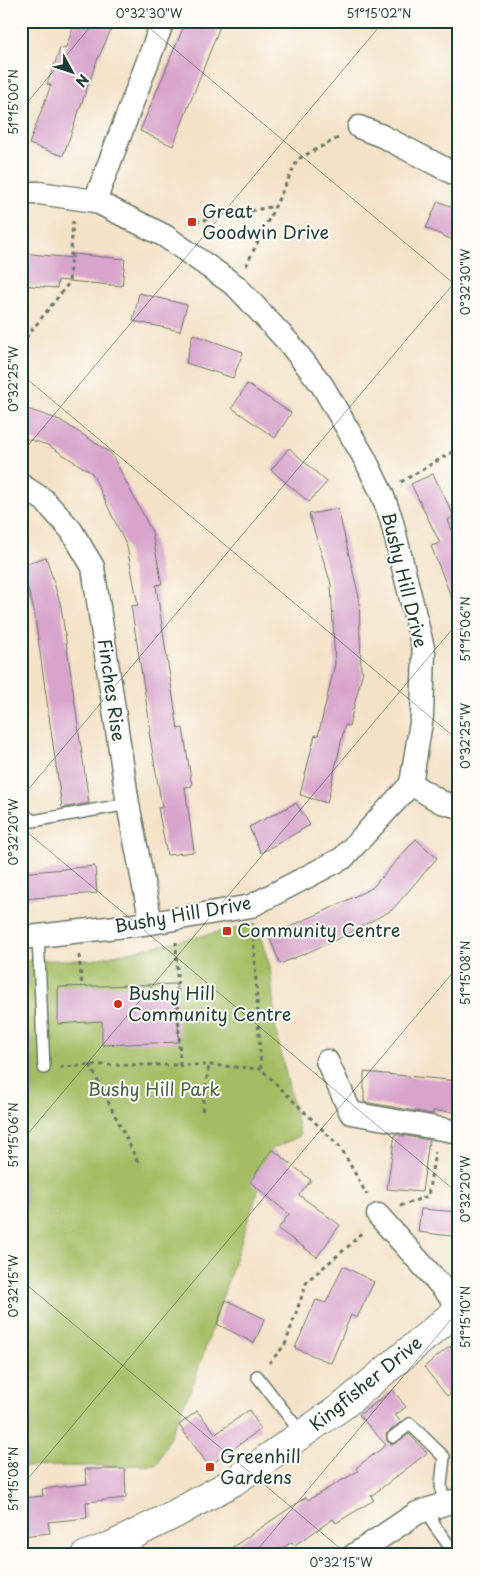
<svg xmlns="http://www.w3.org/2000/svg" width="480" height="1576" font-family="'Playpen Sans',sans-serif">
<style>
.green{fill:#a4bd64;stroke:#627d4c}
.building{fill:#d8a4cc}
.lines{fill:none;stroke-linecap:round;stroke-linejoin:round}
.service-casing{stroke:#6a7768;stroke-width:14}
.minor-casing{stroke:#6a7768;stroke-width:25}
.tertiary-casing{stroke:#6a7768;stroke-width:30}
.path{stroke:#6a7768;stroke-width:3;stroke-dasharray:4 4;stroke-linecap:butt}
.service{stroke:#fff;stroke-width:11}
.minor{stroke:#fff;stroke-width:22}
.tertiary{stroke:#fff;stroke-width:28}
.ticks{fill:none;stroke:#1f3d34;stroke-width:1;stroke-opacity:0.45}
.poi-dot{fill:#c8321e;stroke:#fdfcf7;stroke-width:2}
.labels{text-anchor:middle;stroke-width:4;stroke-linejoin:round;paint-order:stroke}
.poi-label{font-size:18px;fill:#1f3d34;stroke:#fdfcf7;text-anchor:start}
.street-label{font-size:18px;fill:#1f3d34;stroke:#fdfcf7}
.park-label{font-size:18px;fill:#476342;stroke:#fdfcf7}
.neatline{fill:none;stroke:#1f3d34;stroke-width:2}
.ticks-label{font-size:12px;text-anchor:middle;fill:#1f3d34}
</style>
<rect width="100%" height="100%" fill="#fdfcf7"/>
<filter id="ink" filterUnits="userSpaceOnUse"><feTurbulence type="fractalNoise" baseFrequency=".02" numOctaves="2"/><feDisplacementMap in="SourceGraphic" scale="10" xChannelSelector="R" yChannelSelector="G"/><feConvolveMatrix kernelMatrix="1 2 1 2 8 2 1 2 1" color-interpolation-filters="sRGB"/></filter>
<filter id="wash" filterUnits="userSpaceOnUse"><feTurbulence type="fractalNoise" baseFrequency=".0096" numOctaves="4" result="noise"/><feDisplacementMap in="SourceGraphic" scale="20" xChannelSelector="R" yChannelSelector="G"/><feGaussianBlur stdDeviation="1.12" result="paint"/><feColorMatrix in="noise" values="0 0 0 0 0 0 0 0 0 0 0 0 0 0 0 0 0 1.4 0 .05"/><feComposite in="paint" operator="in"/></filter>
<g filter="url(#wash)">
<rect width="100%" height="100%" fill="#f4e2c8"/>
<polygon class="green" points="256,924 270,966 276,1031 300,1136 272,1149 194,1382 157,1465 21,1467 21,960 91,960"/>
<g id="blocks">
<g class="building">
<polygon points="76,21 115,21 96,63 63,156 29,144 51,85 47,84 61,47 65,49"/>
<polygon points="186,21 222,21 173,146 140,131"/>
<polygon points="438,201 459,210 459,243 426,228"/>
<polygon points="21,253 73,258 73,254 125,259 122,286 58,280 57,288 21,285"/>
<polygon points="139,293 187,305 180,331 133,321"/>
<polygon points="193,334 243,352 233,378 186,363"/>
<polygon points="247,384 291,413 275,438 232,408"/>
<polygon points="21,407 60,420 111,453 152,532 162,584 156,585 166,652 178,729 183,728 192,786 185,787 194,852 167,855 158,808 162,807 149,732 151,732 131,606 138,605 127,547 92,473 48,445 21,437"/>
<polygon points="289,448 327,482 309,502 271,470"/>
<polygon points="433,474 454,516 448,520 459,549 458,614 431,546 440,543 411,484"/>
<polygon points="338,509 359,597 361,670 363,671 349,726 345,725 327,803 300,795 315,735 318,736 335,664 331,584 309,514"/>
<polygon points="46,557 61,606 89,803 62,808 34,610 21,567 21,565"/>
<polygon points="296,803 310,825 261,853 249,827"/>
<polygon points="416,839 437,858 392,910 334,941 280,964 269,936 327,910 372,888"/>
<polygon points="95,866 97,893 21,899 21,873"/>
<polygon points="176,984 179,1042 102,1045 102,1021 58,1024 58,987"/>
<polygon points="364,1072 459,1081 459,1112 433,1111 433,1114 364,1102"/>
<polygon points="395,1134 429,1140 422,1192 387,1189"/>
<polygon points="272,1149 311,1180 299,1195 340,1225 317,1257 278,1229 289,1214 250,1182"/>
<polygon points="421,1209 459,1212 459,1237 418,1232"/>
<polygon points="343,1266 374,1282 357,1318 351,1315 331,1363 295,1348 316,1300 326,1303"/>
<polygon points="226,1300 265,1319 254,1343 217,1324"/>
<polygon points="450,1346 459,1359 459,1388 447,1396 424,1367"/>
<polygon points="393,1390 406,1407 395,1415 401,1422 386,1434 387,1441 391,1444 394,1444 409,1434 427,1453 371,1496 374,1500 336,1523 333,1519 295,1545 292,1542 272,1555 221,1555 306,1497 308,1500 358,1471 356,1468 386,1445 359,1415"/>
<polygon points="249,1410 261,1429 209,1466 179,1425 197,1411 216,1434"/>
<polygon points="85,1469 125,1469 126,1498 86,1502 87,1518 48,1522 50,1533 21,1536 21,1498 43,1496 42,1489 87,1484"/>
</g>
</g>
</g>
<g filter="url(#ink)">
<use href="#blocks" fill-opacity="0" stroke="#6a7768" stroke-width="1"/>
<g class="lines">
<defs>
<g id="service">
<polyline points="21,812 33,821 128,804"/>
<polyline points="38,937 44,1068"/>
<polyline points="257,1376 302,1434"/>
<polyline points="393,1437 410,1424 444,1457 441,1485 443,1505"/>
<polyline points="430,1509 434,1525 456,1555"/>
</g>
<g id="minor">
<polyline points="359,127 382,136 459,176"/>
<polyline points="21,193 39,193 95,201 165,236 236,286 289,343 322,385 365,459 382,494 391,518 424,652 422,716 411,784 343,858 251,906 151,923 21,938"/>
<polyline points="95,201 163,21"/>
<polyline points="21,485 44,500 71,530 93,567 128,804 151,923"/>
<polyline points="411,784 441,802 459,807"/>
<polyline points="327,1061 351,1113 459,1132"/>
<polyline points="378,1215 459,1306"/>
<polyline points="354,1555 417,1513 453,1501 459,1500"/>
</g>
<polyline id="tertiary" points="86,1555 111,1546 173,1515 233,1482 344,1405 459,1309"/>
</defs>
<use href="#service" class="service-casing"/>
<use href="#minor" class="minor-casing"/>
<use href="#tertiary" class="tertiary-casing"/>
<g class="path">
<polyline points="188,223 275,206"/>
<polyline points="246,266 298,159 340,137"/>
<polyline points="21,344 69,283 73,221"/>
<polyline points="401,482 459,448"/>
<polyline points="253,929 261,1069 341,1148 367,1195"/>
<polyline points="79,955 82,986"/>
<polyline points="90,1065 138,1162"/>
<polyline points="60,1067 90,1065 180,1065 176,942"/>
<polyline points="181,1067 180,1065 209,1065 261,1069"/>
<polyline points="202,1111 209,1065"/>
<polyline points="400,1206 428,1196 435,1152"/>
<polyline points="269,1363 285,1345 307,1281 350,1245 363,1231"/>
</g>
<use href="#service" class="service"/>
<use href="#minor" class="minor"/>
<use href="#tertiary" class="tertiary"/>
</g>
</g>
<path class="ticks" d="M141,21L459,288M21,110L95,21M21,374L459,741M21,454L384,21M21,798L459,277M21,827L459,1194M21,1142L459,621M21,1280L348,1555M21,1487L459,965M253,1555L459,1310"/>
<g class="poi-dot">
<rect x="187" y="217" width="10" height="10" rx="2.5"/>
<rect x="222" y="926" width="10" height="10" rx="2.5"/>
<circle cx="118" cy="1004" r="5"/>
<rect x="205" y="1462" width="10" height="10" rx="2.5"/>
</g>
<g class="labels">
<g class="poi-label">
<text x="202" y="218">Great<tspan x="202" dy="21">Goodwin Drive</tspan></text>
<text x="237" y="937">Community Centre</text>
<text x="128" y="1000">Bushy Hill<tspan x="128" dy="21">Community Centre</tspan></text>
<text x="220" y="1463">Greenhill<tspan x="220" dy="21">Gardens</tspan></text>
</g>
<g class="street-label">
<text transform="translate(404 580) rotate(76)" y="6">Bushy Hill Drive</text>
<text transform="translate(111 690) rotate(82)" y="6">Finches Rise</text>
<text transform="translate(183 915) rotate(-10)" y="6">Bushy Hill Drive</text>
<text transform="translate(366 1384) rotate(-39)" y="6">Kingfisher Drive</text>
</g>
<g class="park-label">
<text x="154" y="1096">Bushy Hill Park</text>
</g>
</g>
<rect width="480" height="1576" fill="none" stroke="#fdfcf7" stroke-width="55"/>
<g transform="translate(72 72) rotate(130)" stroke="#fdfcf7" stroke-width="4" paint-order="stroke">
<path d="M0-4L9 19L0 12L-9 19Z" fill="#1f3d34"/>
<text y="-8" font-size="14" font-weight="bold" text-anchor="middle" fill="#1f3d34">N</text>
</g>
<rect x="28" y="28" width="424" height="1520" class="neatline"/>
<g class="ticks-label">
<text x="149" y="18">0°32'30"W</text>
<text x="379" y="18">51°15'02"N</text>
<text transform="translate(14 102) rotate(-90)" y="4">51°15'00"N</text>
<text transform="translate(466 282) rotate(-90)" y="4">0°32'30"W</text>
<text transform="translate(14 379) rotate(-90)" y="4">0°32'25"W</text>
<text transform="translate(466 629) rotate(-90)" y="4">51°15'06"N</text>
<text transform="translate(466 736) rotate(-90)" y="4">0°32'25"W</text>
<text transform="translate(14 832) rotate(-90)" y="4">0°32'20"W</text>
<text transform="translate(466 973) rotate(-90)" y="4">51°15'08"N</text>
<text transform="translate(14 1135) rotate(-90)" y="4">51°15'06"N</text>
<text transform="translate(466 1189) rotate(-90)" y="4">0°32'20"W</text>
<text transform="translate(14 1286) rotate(-90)" y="4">0°32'15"W</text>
<text transform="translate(466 1317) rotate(-90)" y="4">51°15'10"N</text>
<text transform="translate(14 1479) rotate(-90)" y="4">51°15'08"N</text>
<text x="341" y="1567">0°32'15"W</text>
</g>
</svg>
